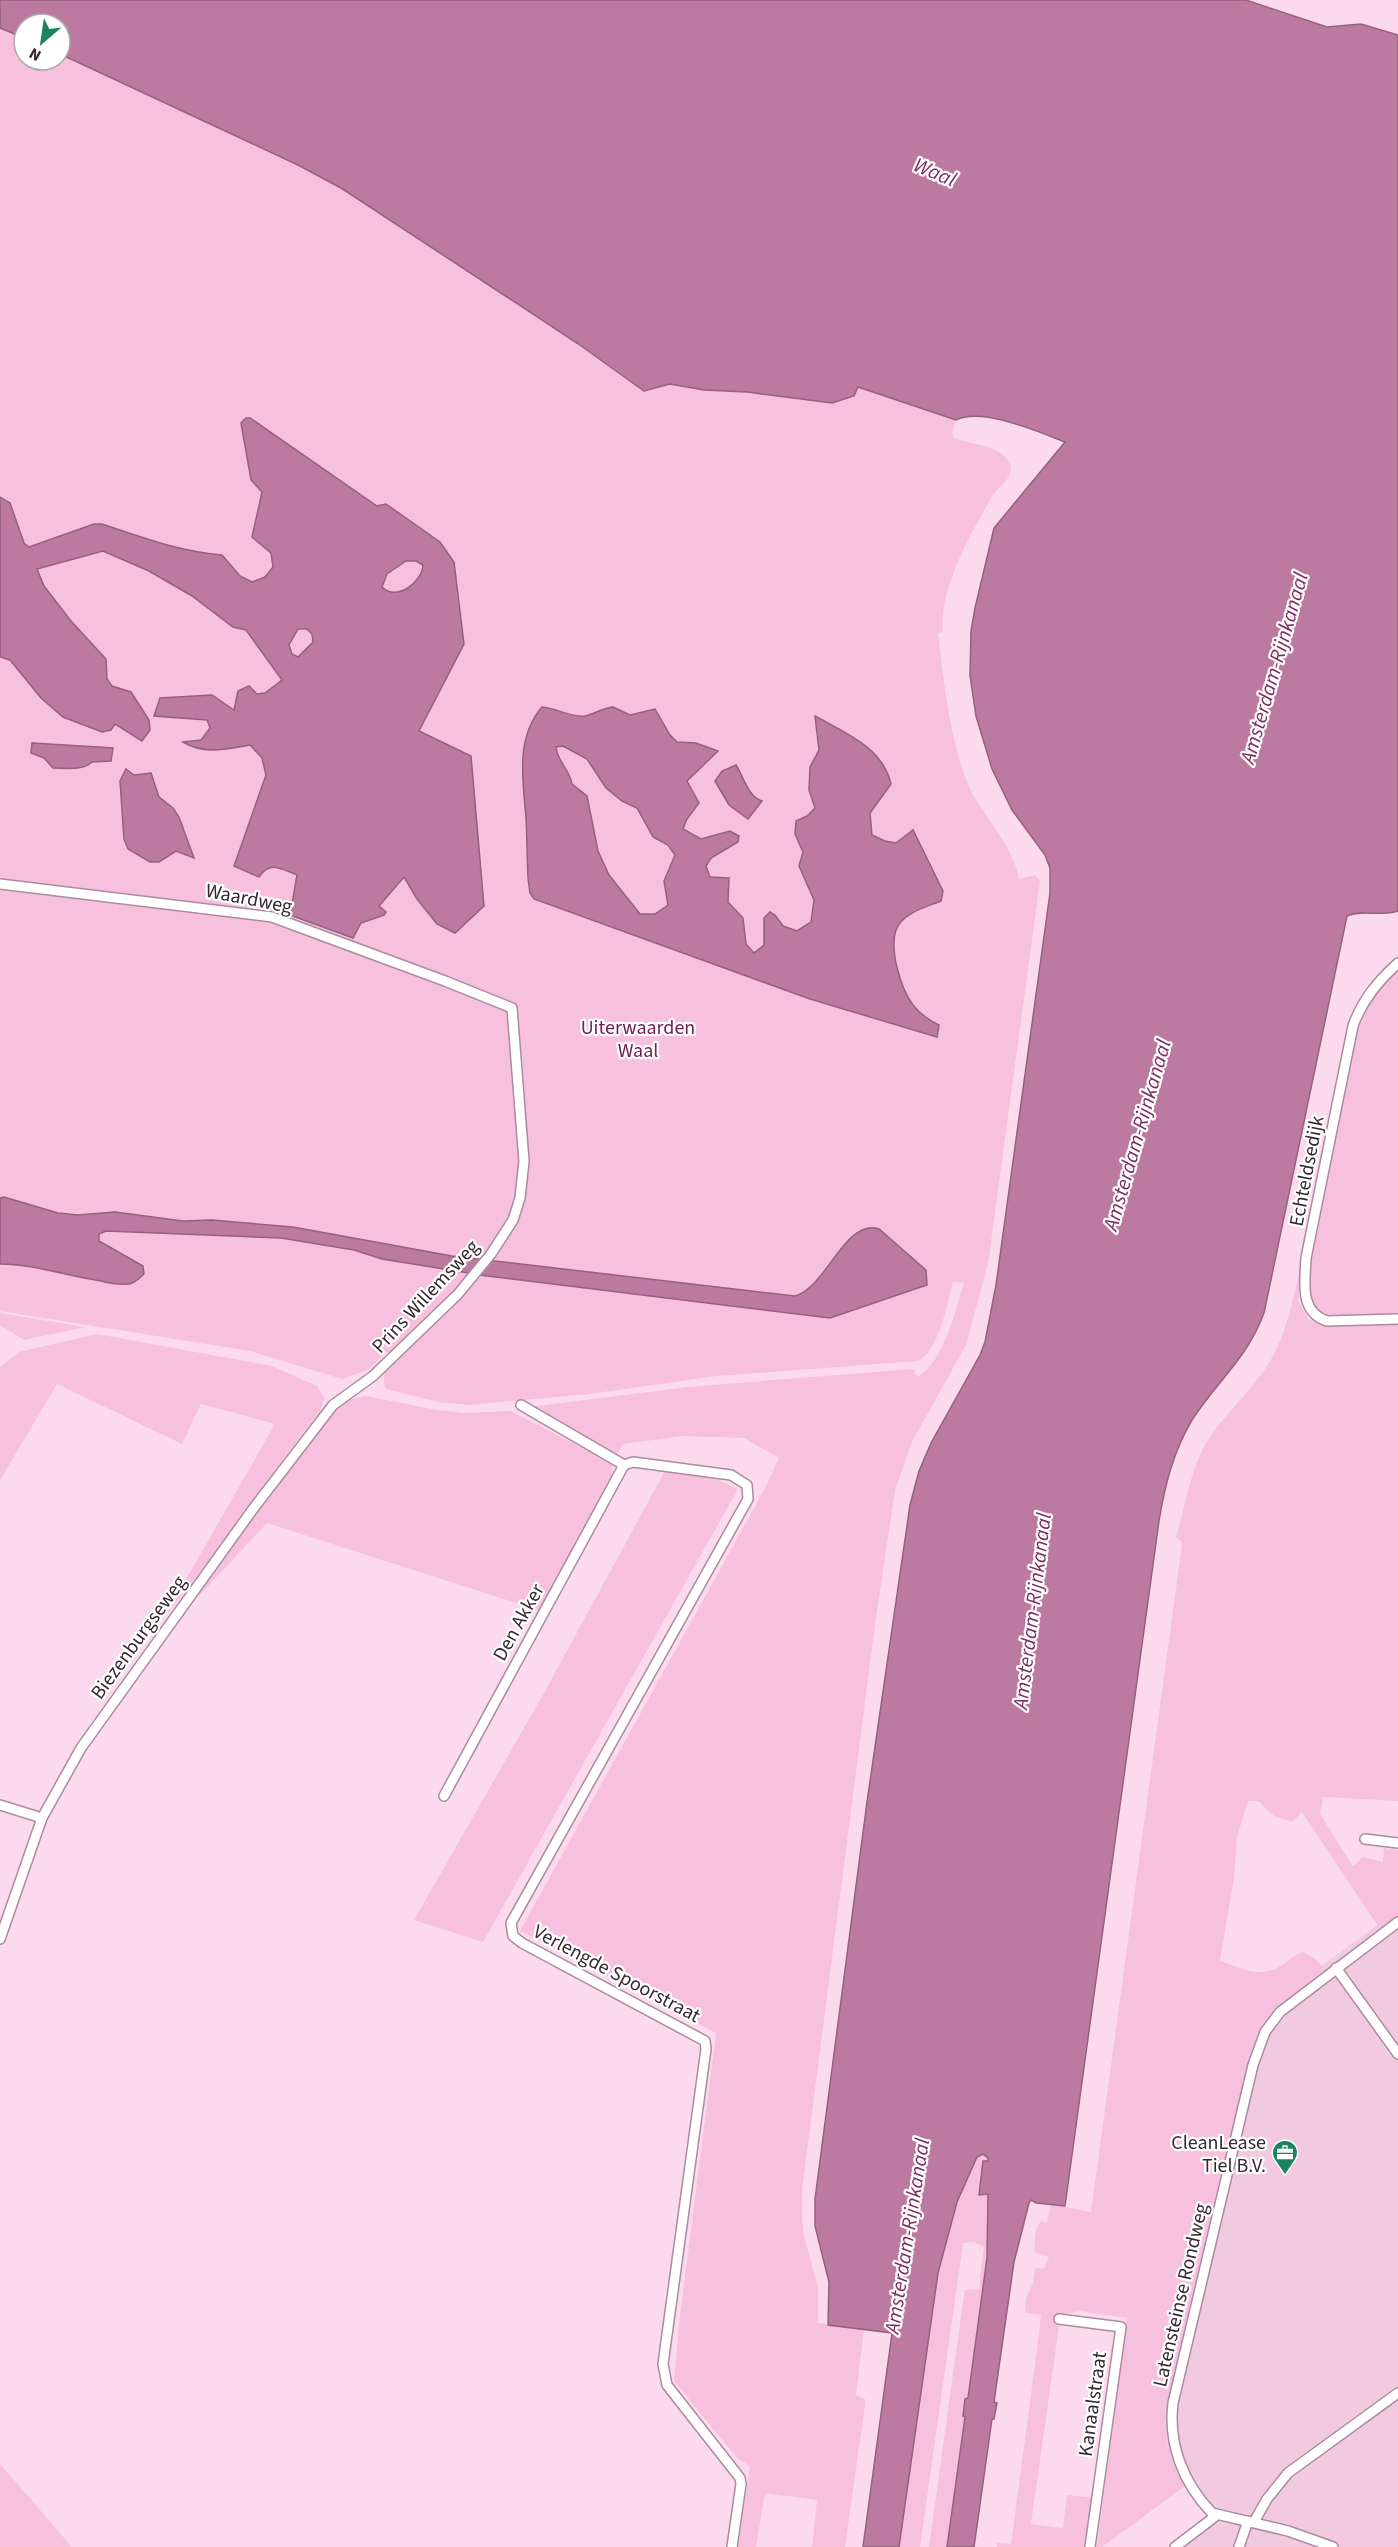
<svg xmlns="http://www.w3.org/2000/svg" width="1398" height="2547" font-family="'Source Sans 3',sans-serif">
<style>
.built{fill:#f2cae0}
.green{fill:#f7c0df}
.water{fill:#bd7aa1;stroke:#94617f;stroke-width:1.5;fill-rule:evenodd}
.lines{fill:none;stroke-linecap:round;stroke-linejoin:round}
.minor-casing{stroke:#ab8b9d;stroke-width:12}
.minor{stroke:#fff;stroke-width:9}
.labels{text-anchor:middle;stroke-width:4.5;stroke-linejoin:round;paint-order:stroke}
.street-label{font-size:20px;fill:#35282f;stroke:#fff}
.park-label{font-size:20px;fill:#702055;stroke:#fff}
.poi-label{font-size:20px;fill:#35282f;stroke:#fff;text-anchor:end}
.water-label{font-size:21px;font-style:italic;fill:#7c2b60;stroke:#fff}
</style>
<rect width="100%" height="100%" fill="#fcdaed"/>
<polygon class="built" points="1398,1910 1398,2547 1185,2547 1216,2522 1172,2469 1161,2409 1250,2031 1289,1990"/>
<g class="green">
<path d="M0,24L24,36V60H60V53L956,420L952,433L954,438C970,445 998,444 1008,461C1011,464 1012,470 1010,474C1007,482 998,488 993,495C972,531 938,590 943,632L938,633C944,683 949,735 967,782C981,816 1013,843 1019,879L1035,875L1040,881L988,1264L966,1345L912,1442L895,1490L875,1625L802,2190V2218L804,2236L818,2287V2323L864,2329L856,2395L865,2399V2405L845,2547H812L817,2500L765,2493L756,2547H738L750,2466L737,2458L674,2381L680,2316L716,2033L520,1931L764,1490L779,1458L744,1438L683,1436L623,1444L616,1455L529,1407L688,1387L912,1369L915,1370L914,1374L919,1376C945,1359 955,1311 964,1283L953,1282C947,1304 939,1351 918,1361L717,1376L589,1394L469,1405L438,1402L386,1389C380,1376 387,1366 395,1357L386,1352L368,1370L342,1379L250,1351L0,1311Z"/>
<path d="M1398,971V1315L1328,1318L1312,1306L1307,1283L1354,1045C1361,1014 1375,993 1398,971Z"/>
<path d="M1303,1252L1298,1300L1308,1319L1327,1325L1398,1322V1801L1323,1797L1320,1814L1353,1866L1363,1857L1383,1862L1384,1848L1398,1850V1915L1380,1929L1302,1812L1292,1822L1274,1816L1258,1801H1248L1237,1837L1234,1878L1220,1961C1240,1967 1255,1977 1275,1969C1286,1964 1292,1955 1304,1952L1318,1961L1324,1969C1293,1993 1264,2014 1252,2053L1193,2301L1165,2409L1166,2439L1172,2463L1185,2486L1102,2547H1097L1127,2318L1080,2311L1063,2314L1059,2326L1031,2524L1063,2528L1067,2495L1095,2498L1088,2547H997V2543L1011,2544L1039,2334L1041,2315L1025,2313L1026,2298L1033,2283L1035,2268L1044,2269L1049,2257L1035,2252C1034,2242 1034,2229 1041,2221L1047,2223L1051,2204L1091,2212L1182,1545V1542L1176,1537C1185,1508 1189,1476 1203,1449C1219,1419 1246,1397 1265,1369C1288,1336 1295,1291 1303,1252Z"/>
<polygon points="0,1313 85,1327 24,1340 0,1325"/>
<path d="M97,1334L272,1366L317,1386L324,1398L320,1411C266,1478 220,1550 165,1616L275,1424L201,1404L182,1444L57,1384L0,1480V1367L19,1352L27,1350Z"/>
<polygon points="366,1396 437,1410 465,1413 511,1411 611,1463 613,1472 610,1482 541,1611 267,1523 196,1599 220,1560 327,1416 343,1401"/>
<polygon points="665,1471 716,1479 738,1489 483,1942 414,1920 544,1693"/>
<polygon points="983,2154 988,2158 988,2161 984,2161 984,2193 988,2194 987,2258 968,2399 965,2399 963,2416 965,2416 947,2547 929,2547 964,2295 965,2290 979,2289 984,2246 973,2242 963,2243 920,2547 899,2547 938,2273 957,2202 977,2156"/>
<polygon points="0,2464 72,2547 0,2547"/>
</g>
<g class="water">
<path d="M0,0H1246L1327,27L1361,24L1398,35V911C1382,917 1362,909 1347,916L1264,1313C1247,1359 1217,1381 1192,1420C1173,1452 1165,1485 1159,1521L1065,2206L1036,2203L1031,2200L1029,2203L1014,2262L994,2402L997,2403L994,2419H992L974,2547H947L965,2417L963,2416L965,2399L968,2398L987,2258L988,2194L979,2195L983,2161H988V2158L983,2154L977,2157L957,2202L938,2273L899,2547H863L892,2333L828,2325L829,2282L815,2226V2199L867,1802L910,1505L919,1471L931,1443L980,1355L985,1342L996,1285L1050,893V868L1045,855L1012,810L992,769L976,716L970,675L971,631L975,608L994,528L1065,442C1039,432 982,407 956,420L858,387L854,396L832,403L747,392L704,390L670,384L644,391L577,343L341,188L298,165L60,54V24H24V38L0,28Z"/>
<path d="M246,418H250L377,506L386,504L440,542L454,562L464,644L419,731L471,756L484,906L455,933L437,924L417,899L404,877L379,906L386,912L384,915L361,923L353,938L290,915L297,875C281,869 270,860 259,877L234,866L266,775L262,758L250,745C227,749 204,755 183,742L201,740L210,728L207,720L154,716L160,698L212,695L234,710L238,691L249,686L257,694L265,693L282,680L246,630L233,627L192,596L149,571L103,551L37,569L44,586L71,621L106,659L107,679L112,686L131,692L149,720L150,730L142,741L115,724L111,730L102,732L63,717L41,698L10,660L0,657V497L10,503L24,543L29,547L94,524H102C144,538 178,551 222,555L240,576L252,582L265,577L273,567L271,553L252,537L262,492L251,480L241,423ZM406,561H416L423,565C422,582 397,602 382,587L387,574ZM298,629H307L312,634L313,642L298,657L292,654L289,645Z"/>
<path d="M542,707C556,708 572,718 585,716C594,714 603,708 613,707L630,715L655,709L670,735L677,742L696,743L718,751L687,781L699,803L687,819L683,829L701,839L730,831L739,836L738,842L711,858L706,866L710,877L729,878L728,902L743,918L746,944L754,953L764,945V918L770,912L775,915L783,926L797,931L811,922L814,900L799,866L803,852L795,834L796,821L807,816L815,808L809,790L810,767L819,750L815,716C846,733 883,748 891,784L870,813L872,835L885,841L896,843L913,830L943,891L941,901C926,907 902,913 896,930C889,950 901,989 913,1005C919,1013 930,1021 939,1025L937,1037L810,999L534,899L530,893L528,878C527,858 527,838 526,818C523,781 515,738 542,707ZM563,746L587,759L606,788L622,801L637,808L653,837L668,845L675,855L664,881L668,905L655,914H640L609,875L598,851L587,796L572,784C570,770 557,761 556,747Z"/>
<path d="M32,743L113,748L111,761L92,762C83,771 66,768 53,768L44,758L31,753Z"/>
<path d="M736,765C743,776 749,798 762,801L748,819L729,805L715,781L722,771Z"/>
<polygon points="126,769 134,775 151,773 159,797 173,808 179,817 194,858 176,851 159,862 150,862 128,849 124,839 120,781"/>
<path d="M4,1197L58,1213L78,1215L115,1212L183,1221L212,1220L293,1227L452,1256L795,1296C826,1288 846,1217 879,1229L926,1270L927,1285L830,1318L487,1276L382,1259L354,1250L281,1238L106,1231L99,1234V1241L143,1266L144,1274C140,1278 135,1283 129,1284C120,1285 109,1283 101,1281C67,1276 34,1264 0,1264V1198Z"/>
</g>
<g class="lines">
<defs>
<g id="minor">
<polyline points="0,884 272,917 445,981 512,1008 524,1161 520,1198 513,1220 491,1254 458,1294 373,1376 333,1405 253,1509 81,1748 42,1818 0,1939"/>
<path d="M1398,963C1378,981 1362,1000 1353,1026L1306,1258C1305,1282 1299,1312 1327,1321L1398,1319"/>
<polyline points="521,1405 624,1465 633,1462 731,1475 747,1485 748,1499 511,1923 513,1936 522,1943 705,2041 706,2049 663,2364 667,2385 740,2478 741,2484 732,2547"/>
<polyline points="444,1796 624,1465"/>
<polyline points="0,1805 42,1818"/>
<polyline points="1365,1839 1398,1843"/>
<polyline points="1336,1968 1398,2054"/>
<polyline points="1059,2319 1121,2327 1090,2547"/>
<polyline points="1254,2522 1267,2499 1288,2473 1398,2393"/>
<polyline points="1175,2547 1217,2515"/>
<polyline points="1239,2547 1248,2521"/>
<path d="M1333,2547L1288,2531L1212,2513C1183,2483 1168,2444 1173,2403L1253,2065L1265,2032L1280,2012L1398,1922"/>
</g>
</defs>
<use href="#minor" class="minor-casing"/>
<use href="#minor" class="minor"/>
</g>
<defs>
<symbol id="office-pin" viewBox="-11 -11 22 30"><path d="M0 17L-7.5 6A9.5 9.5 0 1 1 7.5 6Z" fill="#1a835f" stroke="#fff"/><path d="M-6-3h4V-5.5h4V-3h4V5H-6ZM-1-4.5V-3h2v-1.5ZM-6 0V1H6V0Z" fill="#fff"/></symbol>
</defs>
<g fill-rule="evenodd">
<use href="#office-pin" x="1270" y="2138" width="30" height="40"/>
</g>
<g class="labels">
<g class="street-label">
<text transform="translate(249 898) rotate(11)" y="7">Waardweg</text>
<text transform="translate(1306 1171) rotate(-79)" y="7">Echteldsedijk</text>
<text transform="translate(425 1296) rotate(-47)" y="7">Prins Willemsweg</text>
<text transform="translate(518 1622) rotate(-61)" y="7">Den Akker</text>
<text transform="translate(138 1637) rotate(-54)" y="7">Biezenburgseweg</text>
<text transform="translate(617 1973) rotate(28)" y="7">Verlengde Spoorstraat</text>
<text transform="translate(1180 2295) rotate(-77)" y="7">Latensteinse Rondweg</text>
<text transform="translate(1092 2404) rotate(-82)" y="7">Kanaalstraat</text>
</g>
<g class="park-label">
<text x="638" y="1034">Uiterwaarden<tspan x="638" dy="23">Waal</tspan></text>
</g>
<g class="poi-label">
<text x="1266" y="2149">CleanLease<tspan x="1266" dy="23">Tiel B.V.</tspan></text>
</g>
<g class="water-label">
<text transform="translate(935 172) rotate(23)" y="7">Waal</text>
<text transform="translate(1274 668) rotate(-74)" y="7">Amsterdam-Rijnkanaal</text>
<text transform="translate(1137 1135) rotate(-74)" y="7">Amsterdam-Rijnkanaal</text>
<text transform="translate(1032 1611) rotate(-83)" y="7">Amsterdam-Rijnkanaal</text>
<text transform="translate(907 2236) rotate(-81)" y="7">Amsterdam-Rijnkanaal</text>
</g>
</g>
<g transform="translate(42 42) rotate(209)"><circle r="28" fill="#ffffff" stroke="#aea9ac" stroke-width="1.5"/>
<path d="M0-4.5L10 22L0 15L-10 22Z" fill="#1a835f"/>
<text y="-9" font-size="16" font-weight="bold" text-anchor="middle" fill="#35282f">N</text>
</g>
</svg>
